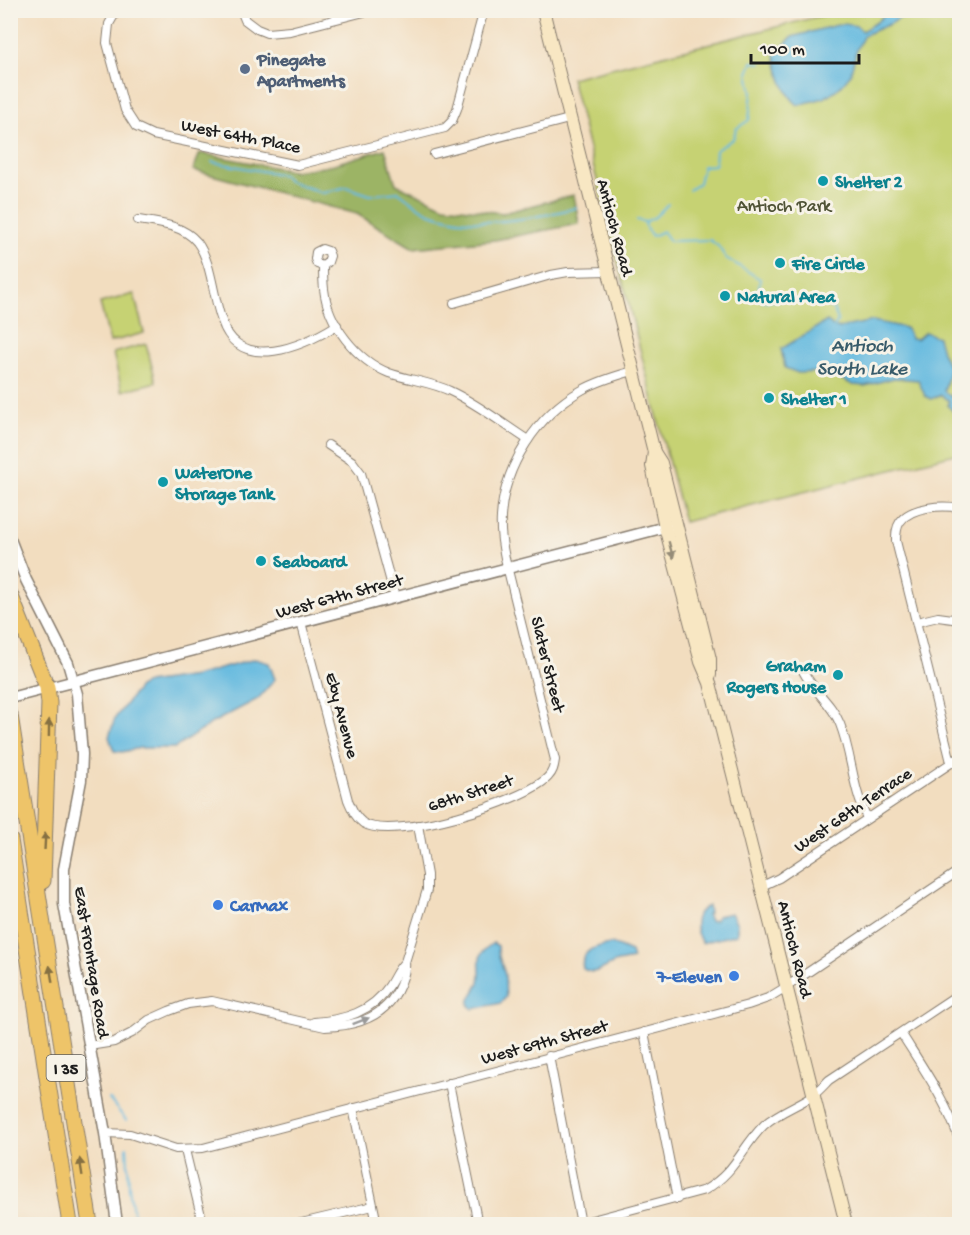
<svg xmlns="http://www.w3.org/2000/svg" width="970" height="1235" font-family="'Gochi Hand',sans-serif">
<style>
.green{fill:#c6d273;stroke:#717748;stroke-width:1.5}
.forest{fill:#9cb465;stroke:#5c6840;stroke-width:1.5}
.water{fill:#63b9df;stroke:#406a7e;stroke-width:1.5}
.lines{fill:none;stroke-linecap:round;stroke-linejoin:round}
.stream{stroke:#63b9df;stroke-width:2}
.minor-casing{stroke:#877c6e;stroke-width:10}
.tertiary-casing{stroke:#877c6e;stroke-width:13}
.secondary-casing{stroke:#877c6e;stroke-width:14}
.motorway-casing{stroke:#877c6e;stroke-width:17}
.minor{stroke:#fff;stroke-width:8}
.tertiary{stroke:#fff;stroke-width:10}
.secondary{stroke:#f8e7c3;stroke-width:12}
.motorway{stroke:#eec469;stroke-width:15}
.oneway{fill:#958c78}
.oneway2{fill:#857042}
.oneway3{fill:#999}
.service-dot{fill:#5c6f8a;stroke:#f7f3e8;stroke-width:2}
.culture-dot{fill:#0f9aa8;stroke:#f7f3e8;stroke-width:2}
.shop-dot{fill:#3f7fe0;stroke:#f7f3e8;stroke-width:2}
.labels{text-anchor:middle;stroke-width:6;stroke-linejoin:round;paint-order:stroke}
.shield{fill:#f7f3e8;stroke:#5e5c59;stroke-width:1.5}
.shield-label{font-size:16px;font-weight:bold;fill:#1c1c1c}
.service-label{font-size:18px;font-weight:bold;fill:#4e5e75;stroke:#f7f3e8;text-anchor:start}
.street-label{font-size:18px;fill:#1c1c1c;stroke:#f7f3e8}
.culture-label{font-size:18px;font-weight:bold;fill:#0d838f;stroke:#f7f3e8;text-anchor:start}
.park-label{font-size:18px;fill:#4f5336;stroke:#f7f3e8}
.shop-label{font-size:18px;font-weight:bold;fill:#366cbe;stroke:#f7f3e8;text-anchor:start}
.water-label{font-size:20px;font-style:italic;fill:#385b6a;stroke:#f7f3e8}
</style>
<rect width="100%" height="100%" fill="#f7f3e8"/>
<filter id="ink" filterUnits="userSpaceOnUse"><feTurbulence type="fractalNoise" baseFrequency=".0167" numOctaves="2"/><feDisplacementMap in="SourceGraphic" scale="12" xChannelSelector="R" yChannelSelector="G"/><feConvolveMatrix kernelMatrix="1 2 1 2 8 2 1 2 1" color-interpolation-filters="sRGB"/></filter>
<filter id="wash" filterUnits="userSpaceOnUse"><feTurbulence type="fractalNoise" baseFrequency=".008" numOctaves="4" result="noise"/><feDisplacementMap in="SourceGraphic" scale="24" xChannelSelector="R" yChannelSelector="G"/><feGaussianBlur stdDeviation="1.35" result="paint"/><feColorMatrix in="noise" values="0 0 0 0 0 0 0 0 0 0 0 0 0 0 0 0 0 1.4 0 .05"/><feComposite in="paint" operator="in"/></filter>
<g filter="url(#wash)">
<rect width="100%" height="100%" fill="#f2ddbf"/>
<g class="green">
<polygon points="841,11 959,11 959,453 684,522 571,78"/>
<polygon points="134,294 144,333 110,342 100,303"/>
<polygon points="146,344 156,382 122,391 113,353"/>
</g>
<polygon class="forest" points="385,149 396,184 444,206 503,213 574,195 579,224 495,240 413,248 357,214 193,170 200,153 293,171 324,167"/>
<g class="water">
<path d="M888,11H934L939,13V16L908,13L892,23L864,35L857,49L850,75L840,87L824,98L798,105C784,94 778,71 775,54L792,37L833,26L844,24L857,26L862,31L877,22Z"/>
<polygon points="827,321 834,328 839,328 873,321 906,328 911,338 917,339 925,332 938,337 942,352 950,369 944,391 951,397 959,387 959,417 948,406 949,401 941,395 931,399 925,396 918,380 894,378 865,386 853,385 831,374 821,372 798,373 785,368 781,349"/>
<polygon points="255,659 269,663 275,679 258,699 212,723 175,748 140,748 122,752 114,751 109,737 115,718 139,687 147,683 195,676"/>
<path d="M708,906L709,913L707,914L710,921L716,920L717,916L731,913L737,924V934L702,943C694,931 692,912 708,906Z"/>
<path d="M493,943L498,946C498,960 500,958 504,971C506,977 505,990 506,997L501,1003L473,1009L469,1004C470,995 477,990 479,982C483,964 472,957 493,943Z"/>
<path d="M612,944L631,952L633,959C628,960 622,961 617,962C605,966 595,977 583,969C579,950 596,946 612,944Z"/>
</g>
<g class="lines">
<g class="stream">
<polyline points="939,15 948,18 960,15"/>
<path d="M212,162L283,175L289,181L323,193L346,187L370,195L399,192C409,199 419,209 430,213C478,230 529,219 576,208"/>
<polyline points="689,190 699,183 703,166 715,165 716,150 733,139 736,129 749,120 752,92 748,73 752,62 761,63"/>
<polyline points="637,220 645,222 655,217 668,204"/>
<path d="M645,222L646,228L652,236L663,231L670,241L710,240L718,246L726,258L760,279L758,296L762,301C772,301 780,300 790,299C805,298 820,304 833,308L838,320L834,328"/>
<polyline points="109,1099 126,1120"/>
<polyline points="127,1147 129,1188 135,1224"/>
</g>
</g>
</g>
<g filter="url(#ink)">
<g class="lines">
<defs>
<g id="minor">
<polyline points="117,10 109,24 107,43 125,110 136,127 153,135 298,165 445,128 452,121 457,109 484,10"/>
<polyline points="241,10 245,20 257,29 267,33 290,31 372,10"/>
<polyline points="434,154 569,119"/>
<path d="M138,220C159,223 183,225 197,242C212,262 213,298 222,321C240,375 305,345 337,325"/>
<path d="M323,266L317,264L315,259L316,252L322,249L328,251L330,256L328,262L323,266C323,273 323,281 324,289C328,324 356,360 389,373C409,380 431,382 450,391C478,404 503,424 528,440"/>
<polyline points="454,303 551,275 568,272 609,271"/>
<polyline points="328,445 352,461 361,473 395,597"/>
<path d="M301,622L348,800C352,809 355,817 363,823C393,842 524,802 548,777C553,772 554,767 555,760L505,558C502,544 500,531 501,517C504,466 537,415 582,390C598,381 615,376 633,371"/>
<polyline points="917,622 938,617 960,620"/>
<path d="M803,671C813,691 832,703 840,724C852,754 852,788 867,818"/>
<path d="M951,762L896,541C896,534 896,528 900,522C911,506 943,505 960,508"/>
<polyline points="762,886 779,878 960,757"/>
<path d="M314,1022C344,1020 372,1012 389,986C395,977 397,969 405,962"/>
<polyline points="644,1032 677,1199"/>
<path d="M901,1033C923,1068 947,1102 960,1142"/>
<path d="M89,1046L114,1042L132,1033L149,1020L169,1011L188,1004L212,1001L325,1027C357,1026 387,1017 400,985C403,977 406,971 405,962L427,890V875L418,825"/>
<polyline points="549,1056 581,1224"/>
<polyline points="449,1083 478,1224"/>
<polyline points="353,1108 377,1224"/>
<polyline points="105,1133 130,1134 176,1149 203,1148 748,1005 768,998 786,987 960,870"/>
<polyline points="185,1150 203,1224"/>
<polyline points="297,1224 373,1206"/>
<path d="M577,1224L705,1190C737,1171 740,1149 764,1125C778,1112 797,1106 812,1096C818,1092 824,1085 829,1080L960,993"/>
</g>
<g id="tertiary">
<polyline points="10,539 26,580 68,663 77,694 82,754 81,780 64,869 64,904 105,1133 117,1224"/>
<polyline points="10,698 673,525"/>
</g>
<g id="secondary">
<polyline points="543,10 654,452 661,463 710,659 710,675"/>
<polyline points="654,452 652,466 665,527 701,662 710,683 846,1224"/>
</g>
<g id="motorway">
<polyline points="10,594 47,687 49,703 43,881"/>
<polyline points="10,715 90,1224"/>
<polyline points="10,840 70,1224"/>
</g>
</defs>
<use href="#minor" class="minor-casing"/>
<use href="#tertiary" class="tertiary-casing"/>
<use href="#secondary" class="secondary-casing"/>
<use href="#motorway" class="motorway-casing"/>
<use href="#minor" class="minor"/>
<use href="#tertiary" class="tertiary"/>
<use href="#secondary" class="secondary"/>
<use href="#motorway" class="motorway"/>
</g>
<defs><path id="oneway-solid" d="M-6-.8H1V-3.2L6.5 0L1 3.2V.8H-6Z" transform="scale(1.5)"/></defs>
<use class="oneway" href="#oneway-solid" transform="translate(671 550) rotate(75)"/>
<g class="oneway2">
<use href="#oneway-solid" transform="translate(49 728) rotate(-89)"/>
<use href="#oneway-solid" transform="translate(45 841) rotate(-87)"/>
<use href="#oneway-solid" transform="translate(51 974) rotate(-99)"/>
<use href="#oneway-solid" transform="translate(81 1167) rotate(-99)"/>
</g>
<use class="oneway3" href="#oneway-solid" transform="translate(361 1021) rotate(-21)"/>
</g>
<circle class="service-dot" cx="245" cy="69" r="6"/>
<g class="culture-dot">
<circle cx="823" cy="181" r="6"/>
<circle cx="780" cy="263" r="6"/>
<circle cx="725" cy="296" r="6"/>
<circle cx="769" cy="398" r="6"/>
<circle cx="163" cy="482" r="6"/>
<circle cx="261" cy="561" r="6"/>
<circle cx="838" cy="675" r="6"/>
</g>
<g class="shop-dot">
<circle cx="218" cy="905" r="6"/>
<circle cx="734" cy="976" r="6"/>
</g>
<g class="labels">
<rect class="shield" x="46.5" y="1055" width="39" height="26" rx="4.5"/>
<g class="shield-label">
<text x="66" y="1074">I 35</text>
</g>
<g class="service-label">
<text x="257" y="65">Pinegate<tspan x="257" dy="21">Apartments</tspan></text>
</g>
<g class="street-label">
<text transform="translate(241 135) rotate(11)" y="6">West 64th Place</text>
<text transform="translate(616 227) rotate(75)" y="6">Antioch Road</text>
<text transform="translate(339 595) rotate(-15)" y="6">West 67th Street</text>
<text transform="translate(549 664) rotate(76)" y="6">Slater Street</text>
<text transform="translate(343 715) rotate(75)" y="6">Eby Avenue</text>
<text transform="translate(470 792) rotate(-18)" y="6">68th Street</text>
<text transform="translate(852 809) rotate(-34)" y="6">West 68th Terrace</text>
<text transform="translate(796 949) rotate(76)" y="6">Antioch Road</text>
<text transform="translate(93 962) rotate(81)" y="6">East Frontage Road</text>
<text transform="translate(544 1041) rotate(-15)" y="6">West 69th Street</text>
</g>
<g class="culture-label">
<text x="835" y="187">Shelter 2</text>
<text x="792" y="269">Fire Circle</text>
<text x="737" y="302">Natural Area</text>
<text x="781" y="404">Shelter 1</text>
<text x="175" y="478">WaterOne<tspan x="175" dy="21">Storage Tank</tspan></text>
<text x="273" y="567">Seaboard</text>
<text x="826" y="671" text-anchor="end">Graham<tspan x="826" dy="21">Rogers House</tspan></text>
</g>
<g class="park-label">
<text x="784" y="211">Antioch Park</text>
</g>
<g class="shop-label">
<text x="230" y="911">CarMax</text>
<text x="722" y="982" text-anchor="end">7-Eleven</text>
</g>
<g class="water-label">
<text x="862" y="351">Antioch<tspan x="862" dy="23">South Lake</tspan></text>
</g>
</g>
<rect width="970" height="1235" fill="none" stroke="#f7f3e8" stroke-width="36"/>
<path d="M751 54v9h108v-9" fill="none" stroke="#1c1c1c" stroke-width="3"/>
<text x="760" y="54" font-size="18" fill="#1c1c1c" stroke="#f7f3e8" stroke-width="4.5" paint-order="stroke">100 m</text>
</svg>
